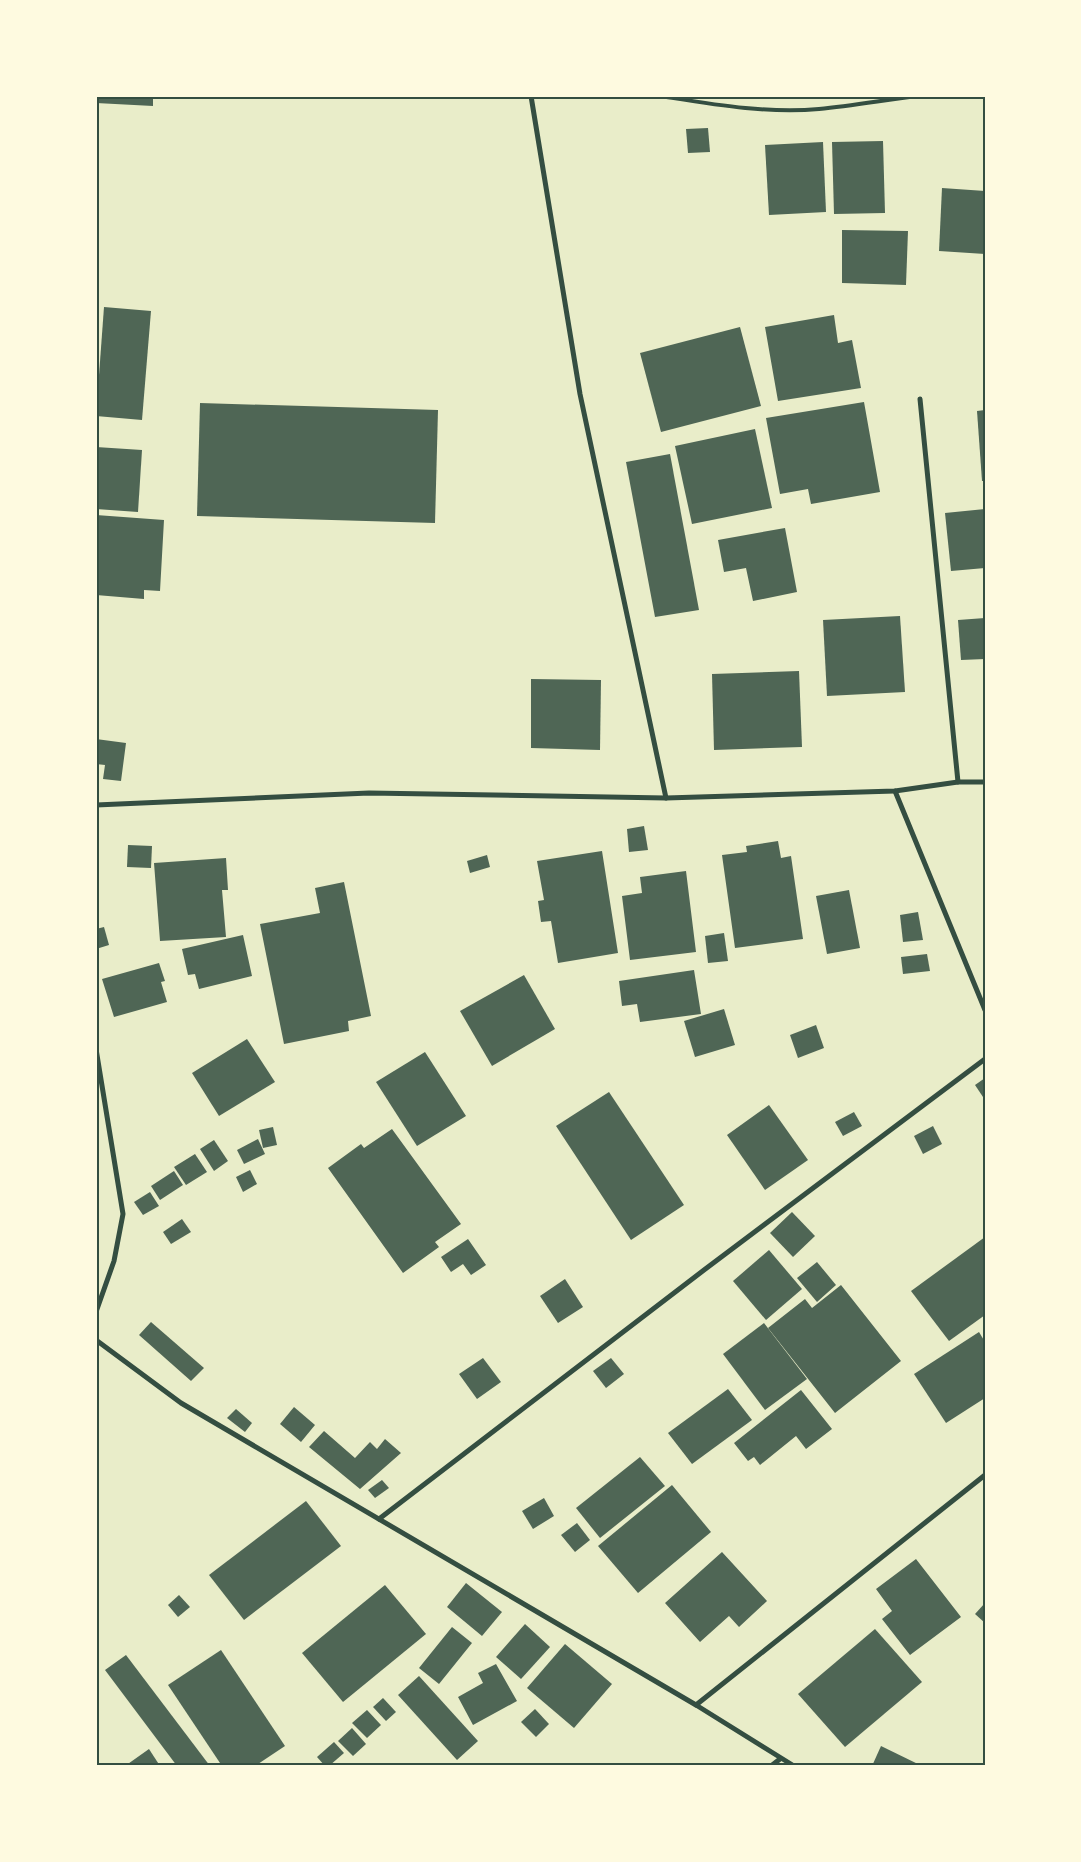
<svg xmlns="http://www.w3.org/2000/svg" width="1081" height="1862" font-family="Signika,sans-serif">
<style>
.building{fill:#4f6655}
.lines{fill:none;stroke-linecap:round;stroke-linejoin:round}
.service{stroke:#344e41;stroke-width:4}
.minor{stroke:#344e41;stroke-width:5}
.neatline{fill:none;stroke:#344e41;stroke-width:2}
</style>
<rect width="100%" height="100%" fill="#e9edc9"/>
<g class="building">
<polygon points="96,96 153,96 153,106 96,103"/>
<polygon points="708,128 710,152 688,153 686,129"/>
<polygon points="883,141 885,213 834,214 832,142"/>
<polygon points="823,142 826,212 769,215 765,145"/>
<polygon points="942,188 985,191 985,254 939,251"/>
<polygon points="842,230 908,231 906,285 842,283"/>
<polygon points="104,307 151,311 142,420 96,416"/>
<polygon points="834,315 838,343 852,340 861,388 778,401 765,327"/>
<polygon points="740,327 761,406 661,432 640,353"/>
<polygon points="864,402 880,492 811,504 808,489 780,494 766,418"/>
<polygon points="200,403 438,410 435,523 197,516"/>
<polygon points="985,410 985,481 982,481 977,411"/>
<polygon points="755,429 772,508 692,524 675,446"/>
<polygon points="96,447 142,450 138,512 96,509"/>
<polygon points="670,454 699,610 655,617 626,462"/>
<polygon points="985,509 985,568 951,571 945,513"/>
<polygon points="96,515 164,520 160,591 144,590 144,599 96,595"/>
<polygon points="785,528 797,592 753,601 746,568 724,572 718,540"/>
<polygon points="900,616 905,692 827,696 823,620"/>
<polygon points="985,618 985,659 961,660 958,620"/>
<polygon points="799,671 802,747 714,750 712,674"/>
<polygon points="531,679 601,680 600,750 531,748"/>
<polygon points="96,739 126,743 121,781 103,779 105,765 96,764"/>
<polygon points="644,826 648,850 629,852 627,829"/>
<polygon points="778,841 781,858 791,856 803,939 735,948 722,855 747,852 746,846"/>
<polygon points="128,845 152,846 151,868 127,867"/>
<polygon points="602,851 618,953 558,963 551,921 541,922 538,901 544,900 537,861"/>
<polygon points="487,855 490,867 470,873 467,861"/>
<polygon points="226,858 228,890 222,890 226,937 160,941 154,863"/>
<polygon points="686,871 696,952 630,960 622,896 642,893 640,877"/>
<polygon points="344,882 371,1016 348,1021 349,1031 284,1044 260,924 320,913 315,888"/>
<polygon points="849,890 860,948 827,954 816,896"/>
<polygon points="918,912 923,940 903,942 900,915"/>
<polygon points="104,927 109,945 96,949 96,929"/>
<polygon points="724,933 728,961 708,963 705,936"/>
<polygon points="243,935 252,976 199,989 195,974 188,975 182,949"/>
<polygon points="927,954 930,971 903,974 901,957"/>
<polygon points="159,963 165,981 161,982 167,1002 114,1017 102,979"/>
<polygon points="694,970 701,1014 640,1022 637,1004 622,1006 619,981"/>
<polygon points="524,975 555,1029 492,1066 460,1011"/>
<polygon points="724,1009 735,1045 695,1057 684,1021"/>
<polygon points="816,1025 824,1048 798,1058 790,1035"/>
<polygon points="247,1039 275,1082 219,1116 192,1073"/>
<polygon points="425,1052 466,1116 417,1146 376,1082"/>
<polygon points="985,1078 985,1100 975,1085"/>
<polygon points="609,1092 684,1205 631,1240 556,1126"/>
<polygon points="769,1105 808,1160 765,1190 727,1135"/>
<polygon points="854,1112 862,1126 843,1136 835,1122"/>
<polygon points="933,1126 942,1144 923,1154 914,1136"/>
<polygon points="273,1127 277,1145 263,1148 259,1130"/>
<polygon points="392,1129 461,1224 435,1242 439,1247 403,1273 328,1168 361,1144 364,1148"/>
<polygon points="258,1139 265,1154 244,1164 237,1150"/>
<polygon points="214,1140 228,1161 214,1171 200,1149"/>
<polygon points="195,1154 207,1172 186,1185 174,1167"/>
<polygon points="250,1170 257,1184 243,1192 236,1177"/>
<polygon points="174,1171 183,1185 160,1200 151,1186"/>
<polygon points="150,1192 159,1206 143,1215 134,1202"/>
<polygon points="792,1212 815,1236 793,1257 770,1233"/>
<polygon points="182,1219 191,1232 171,1244 163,1232"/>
<polygon points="985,1237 985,1315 949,1341 911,1291"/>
<polygon points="468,1239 486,1265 471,1275 463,1264 451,1272 441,1257"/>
<polygon points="769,1250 802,1289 766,1320 733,1281"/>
<polygon points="817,1262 836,1285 817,1302 797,1278"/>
<polygon points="565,1279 583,1307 558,1323 540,1296"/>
<polygon points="841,1285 901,1361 835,1413 768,1328 805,1299 812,1308"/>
<polygon points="151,1322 204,1368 191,1381 139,1335"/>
<polygon points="764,1323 807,1379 765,1410 723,1354"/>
<polygon points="979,1332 985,1342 985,1398 946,1423 914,1374"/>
<polygon points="483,1358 501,1382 477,1399 459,1374"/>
<polygon points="611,1358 624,1374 606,1388 593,1371"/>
<polygon points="728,1389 752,1420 692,1464 668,1433"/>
<polygon points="801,1390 832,1429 806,1449 796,1436 760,1465 754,1457 748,1461 734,1443"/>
<polygon points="294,1407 315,1425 301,1442 280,1424"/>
<polygon points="236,1409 252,1423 245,1432 227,1418"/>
<polygon points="324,1431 355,1458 370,1442 377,1449 385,1439 401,1453 360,1489 309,1447"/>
<polygon points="640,1457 665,1486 600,1538 576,1508"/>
<polygon points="382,1480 389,1488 375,1498 368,1490"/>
<polygon points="672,1485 711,1532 638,1593 598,1546"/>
<polygon points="544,1498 554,1516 533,1529 522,1511"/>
<polygon points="306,1501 341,1546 244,1620 209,1575"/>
<polygon points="577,1523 590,1540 575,1552 561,1535"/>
<polygon points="722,1552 767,1601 739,1627 729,1616 700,1642 665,1603"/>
<polygon points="916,1559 961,1617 910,1655 882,1619 892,1611 876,1589"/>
<polygon points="466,1583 502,1612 482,1636 447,1607"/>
<polygon points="385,1585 426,1634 343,1702 302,1653"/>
<polygon points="179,1595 190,1607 178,1617 168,1605"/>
<polygon points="985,1603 985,1623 975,1614"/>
<polygon points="525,1624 550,1647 521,1679 496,1657"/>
<polygon points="452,1627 472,1643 439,1684 419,1668"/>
<polygon points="875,1629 922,1682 845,1747 798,1694"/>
<polygon points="565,1644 612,1684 574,1728 527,1688"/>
<polygon points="221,1650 285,1746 255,1766 222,1766 168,1685"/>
<polygon points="126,1655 210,1766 177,1766 105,1670"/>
<polygon points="496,1664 517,1701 473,1725 458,1697 483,1683 478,1673"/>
<polygon points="419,1676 478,1741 457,1760 398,1695"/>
<polygon points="383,1698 396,1712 386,1721 373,1707"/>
<polygon points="535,1709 549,1724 536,1737 521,1722"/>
<polygon points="367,1710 381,1725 367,1738 352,1723"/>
<polygon points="352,1728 366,1744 353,1756 338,1741"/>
<polygon points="334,1742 344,1753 329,1766 325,1766 317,1757"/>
<polygon points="881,1746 922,1766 872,1766"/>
<polygon points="149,1749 160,1766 125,1766"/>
</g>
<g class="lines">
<g class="service">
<path d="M660,96C711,104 767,114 819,109C852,106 884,100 917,96"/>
<polyline points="958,96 985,97"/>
</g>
<g class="minor">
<polyline points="531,96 580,394 666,798"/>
<polyline points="920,399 958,782"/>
<polyline points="895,791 985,1010"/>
<polyline points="96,805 369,793 666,798 895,791 958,782 985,782"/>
<polyline points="96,1049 123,1214 114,1261 96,1312"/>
<polyline points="96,1340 181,1403 696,1705 794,1766"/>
<polyline points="379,1519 704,1270 985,1059"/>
<polyline points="696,1705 985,1475"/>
<polyline points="771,1766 780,1759"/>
</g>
</g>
<rect width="1081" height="1862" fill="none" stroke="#fefae0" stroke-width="195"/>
<rect x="98" y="98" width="886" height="1666" class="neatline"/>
</svg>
